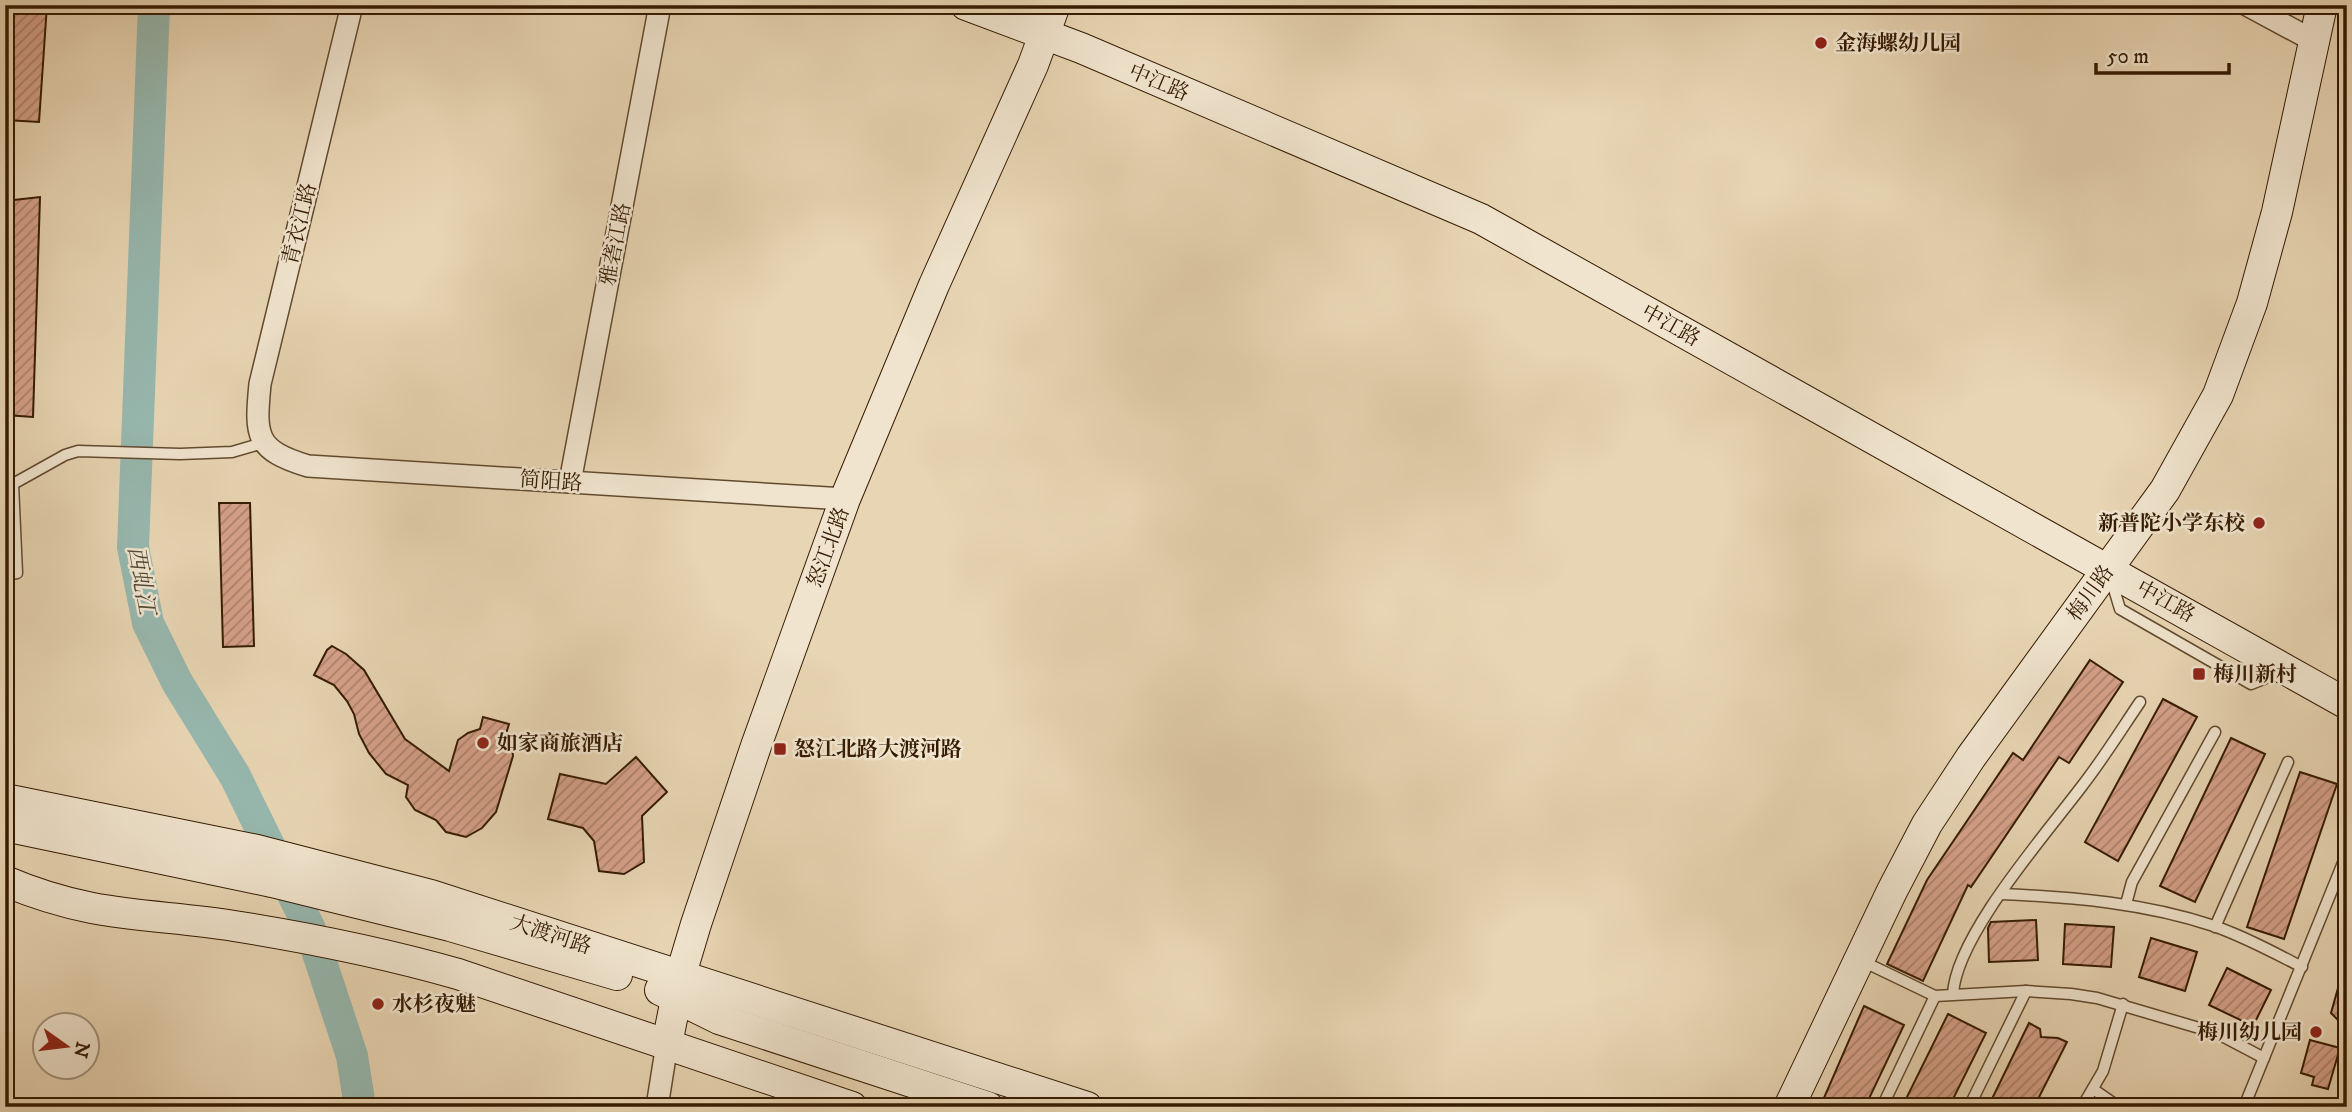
<svg xmlns="http://www.w3.org/2000/svg" width="2352" height="1112" font-family="'IM FELL DW Pica','Noto Serif SC',serif">
<style>
.lines{fill:none;stroke-linecap:round;stroke-linejoin:round}
.river{stroke:#97b8af;stroke-width:32}
.building{fill:url(#building-hatch);stroke:#351b02;stroke-width:2}
.lane-casing{stroke:#624a2e;stroke-width:13}
.street-casing{stroke:#624a2e;stroke-width:24}
.secondary-casing{stroke:#351b02;stroke-width:32}
.lane{stroke:#f0e4ce;stroke-width:10}
.street{stroke:#f0e4ce;stroke-width:21}
.secondary{stroke:#f0e4ce;stroke-width:30}
.poi-dot{fill:#8f2418;stroke:#f0e4ce;stroke-width:2.5}
.labels{text-anchor:middle;stroke-width:5;stroke-linejoin:round;paint-order:stroke}
.poi-label{font-size:21px;font-weight:bold;fill:#351b02;stroke:#f0e4ce;text-anchor:start}
.street-label{font-size:21px;fill:#351b02;stroke:#f0e4ce}
.water-label{font-size:23px;font-style:italic;fill:#524a36;stroke:#f0e4ce}
</style>
<defs>
<pattern id="building-hatch" width="6" height="6" patternUnits="userSpaceOnUse" patternTransform="scale(1.75)"><rect width="6" height="6" fill="#d6a189"/><path d="M-1 1l2-2M0 6l6-6M5 7l2-2" fill="none" stroke="#ae826e"/></pattern>
</defs>
<rect width="100%" height="100%" fill="#e8d5b3"/>
<filter id="stains"><feTurbulence type="fractalNoise" baseFrequency=".00286" numOctaves="4"/><feColorMatrix values="0 0 0 0 .2 0 0 0 0 .09 0 0 0 0 .02 0 0 0 .5 -.17"/></filter>
<radialGradient id="worn" r=".72"><stop offset=".6" stop-color="#630" stop-opacity="0"/><stop offset="1" stop-color="#630" stop-opacity=".3"/></radialGradient>
<g class="lines">
<polyline class="river" points="154,5 133,547 148,623 177,682 235,776 310,929 352,1056 360,1107"/>
</g>
<g class="building">
<polygon points="5,5 47,5 39,122 5,120"/>
<polygon points="40,197 33,417 5,415 5,201"/>
<polygon points="219,503 250,503 254,646 223,647"/>
<polygon points="332,646 346,654 364,670 405,739 449,771 458,740 468,733 480,729 483,717 509,724 505,737 512,746 513,756 496,812 482,828 466,837 446,832 436,820 415,810 406,797 408,785 386,774 369,753 359,734 354,714 347,701 334,685 314,675 327,650"/>
<polygon points="2090,660 2123,682 2069,763 2059,757 1971,887 1968,885 1923,981 1887,964 1927,880 2013,753 2023,760"/>
<polygon points="2163,699 2197,717 2118,861 2085,842"/>
<polygon points="2231,738 2265,754 2195,902 2160,886"/>
<polygon points="636,757 667,792 642,816 644,862 624,874 599,871 594,841 583,828 548,819 560,774 606,784"/>
<polygon points="2300,772 2337,784 2284,939 2247,927"/>
<polygon points="2036,920 2038,960 1989,962 1988,928 1991,922"/>
<polygon points="2065,924 2114,927 2111,967 2063,964"/>
<polygon points="2151,938 2197,952 2185,991 2139,977"/>
<polygon points="2227,968 2271,990 2253,1026 2209,1005"/>
<polygon points="2342,974 2347,974 2347,1029 2331,1013"/>
<polygon points="1864,1006 1904,1025 1865,1107 1820,1107"/>
<polygon points="1948,1014 1986,1033 1949,1107 1902,1107"/>
<polygon points="2029,1023 2040,1029 2041,1037 2058,1038 2067,1042 2034,1107 1988,1107"/>
<polygon points="2310,1040 2340,1048 2328,1089 2312,1085 2314,1077 2301,1073"/>
</g>
<g class="lines">
<defs>
<g id="lane">
<polyline points="5,575 17,573 13,484 65,455 78,451 180,454 232,452 263,443"/>
<polyline points="2111,579 2120,609 2251,684 2281,672"/>
<path d="M2001,894C2073,897 2145,903 2214,926C2245,937 2273,952 2302,967"/>
<polyline points="2126,904 2132,882 2215,732"/>
<polyline points="2215,927 2288,762"/>
<polyline points="1860,960 1935,996 2026,991 2071,994 2097,998 2199,1028 2226,1038 2264,1058"/>
<path d="M1953,994C1956,936 2046,834 2082,786C2103,759 2121,730 2140,702"/>
<polyline points="2093,1089 2119,1107"/>
<polyline points="1882,1107 1935,996"/>
<polyline points="1969,1107 2026,991"/>
<polyline points="2082,1107 2103,1071 2123,1004"/>
<polyline points="2244,1107 2347,853"/>
</g>
<g id="street">
<path d="M352,5L260,384C255,436 255,450 308,466L845,499"/>
<polyline points="2247,5 2314,41"/>
<polyline points="570,482 660,5"/>
<polyline points="657,1107 667,1044"/>
</g>
<g id="secondary">
<polyline points="966,5 1081,48 1481,219 2347,704"/>
<polyline points="5,799 257,850 431,895 1087,1107"/>
<polyline points="5,826 272,882 450,926 617,975"/>
<path d="M5,881C33,893 62,902 92,908C139,917 187,918 234,926C310,938 384,953 458,974L852,1107"/>
<polyline points="660,990 719,1019 988,1107"/>
<polyline points="667,1044 681,974 696,924 756,746 845,499 934,285 1033,65 1055,5"/>
<polyline points="1789,1107 1892,891 1927,824 1971,757 2165,490 2218,395 2252,303 2277,212 2322,5"/>
</g>
</defs>
<use href="#lane" class="lane-casing"/>
<use href="#street" class="street-casing"/>
<use href="#secondary" class="secondary-casing"/>
<use href="#lane" class="lane"/>
<use href="#street" class="street"/>
<use href="#secondary" class="secondary"/>
</g>
<g class="poi-dot">
<circle cx="1821" cy="43" r="7"/>
<circle cx="2259" cy="523" r="7"/>
<rect x="2192" y="667" width="14" height="14" rx="3.5"/>
<circle cx="483" cy="743" r="7"/>
<rect x="773" y="742" width="14" height="14" rx="3.5"/>
<circle cx="378" cy="1004" r="7"/>
<circle cx="2316" cy="1032" r="7"/>
</g>
<g class="labels">
<g class="poi-label">
<text x="1835" y="50">金海螺幼儿园</text>
<text x="2245" y="530" text-anchor="end">新普陀小学东校</text>
<text x="2213" y="681">梅川新村</text>
<text x="497" y="750">如家商旅酒店</text>
<text x="794" y="756">怒江北路大渡河路</text>
<text x="392" y="1011">水杉夜魅</text>
<text x="2302" y="1039" text-anchor="end">梅川幼儿园</text>
</g>
<g class="street-label">
<text transform="translate(1159 82) rotate(23)" y="7">中江路</text>
<text transform="translate(299 224) rotate(-76)" y="7">青衣江路</text>
<text transform="translate(615 244) rotate(-79)" y="7">雅砻江路</text>
<text transform="translate(1671 325) rotate(29)" y="7">中江路</text>
<text transform="translate(551 481) rotate(4)" y="7">简阳路</text>
<text transform="translate(828 547) rotate(-70)" y="7">怒江北路</text>
<text transform="translate(2090 593) rotate(-54)" y="7">梅川路</text>
<text transform="translate(2166 601) rotate(29)" y="7">中江路</text>
<text transform="translate(551 934) rotate(18)" y="7">大渡河路</text>
</g>
<g class="water-label">
<text transform="translate(142 580) rotate(80)" y="8">西虬江</text>
</g>
</g>
<rect width="2352" height="1112" fill="none" stroke="#e8d5b3" stroke-width="28"/>
<rect x="7" y="7" width="2338" height="1098" fill="none" stroke="#351b02" stroke-width="3.5"/>
<rect x="14" y="14" width="2324" height="1084" fill="none" stroke="#351b02" stroke-width="2"/>
<g transform="translate(66 1046) rotate(104)"><circle r="33" fill="#f0e4ce" stroke="#a5947c" stroke-width="2"/>
<path d="M0-5L12 26L0 18L-12 26Z" fill="#8f2418"/>
<text y="-10" font-size="19" font-weight="bold" text-anchor="middle" fill="#351b02">N</text>
</g>
<path d="M2096 63v10h133v-10" fill="none" stroke="#351b02" stroke-width="3.5"/>
<text x="2107" y="63" font-size="21" fill="#351b02" stroke="#f0e4ce" stroke-width="5" paint-order="stroke">50 m</text>
<rect width="100%" height="100%" filter="url(#stains)"/>
<rect width="100%" height="100%" fill="url(#worn)"/>
</svg>
